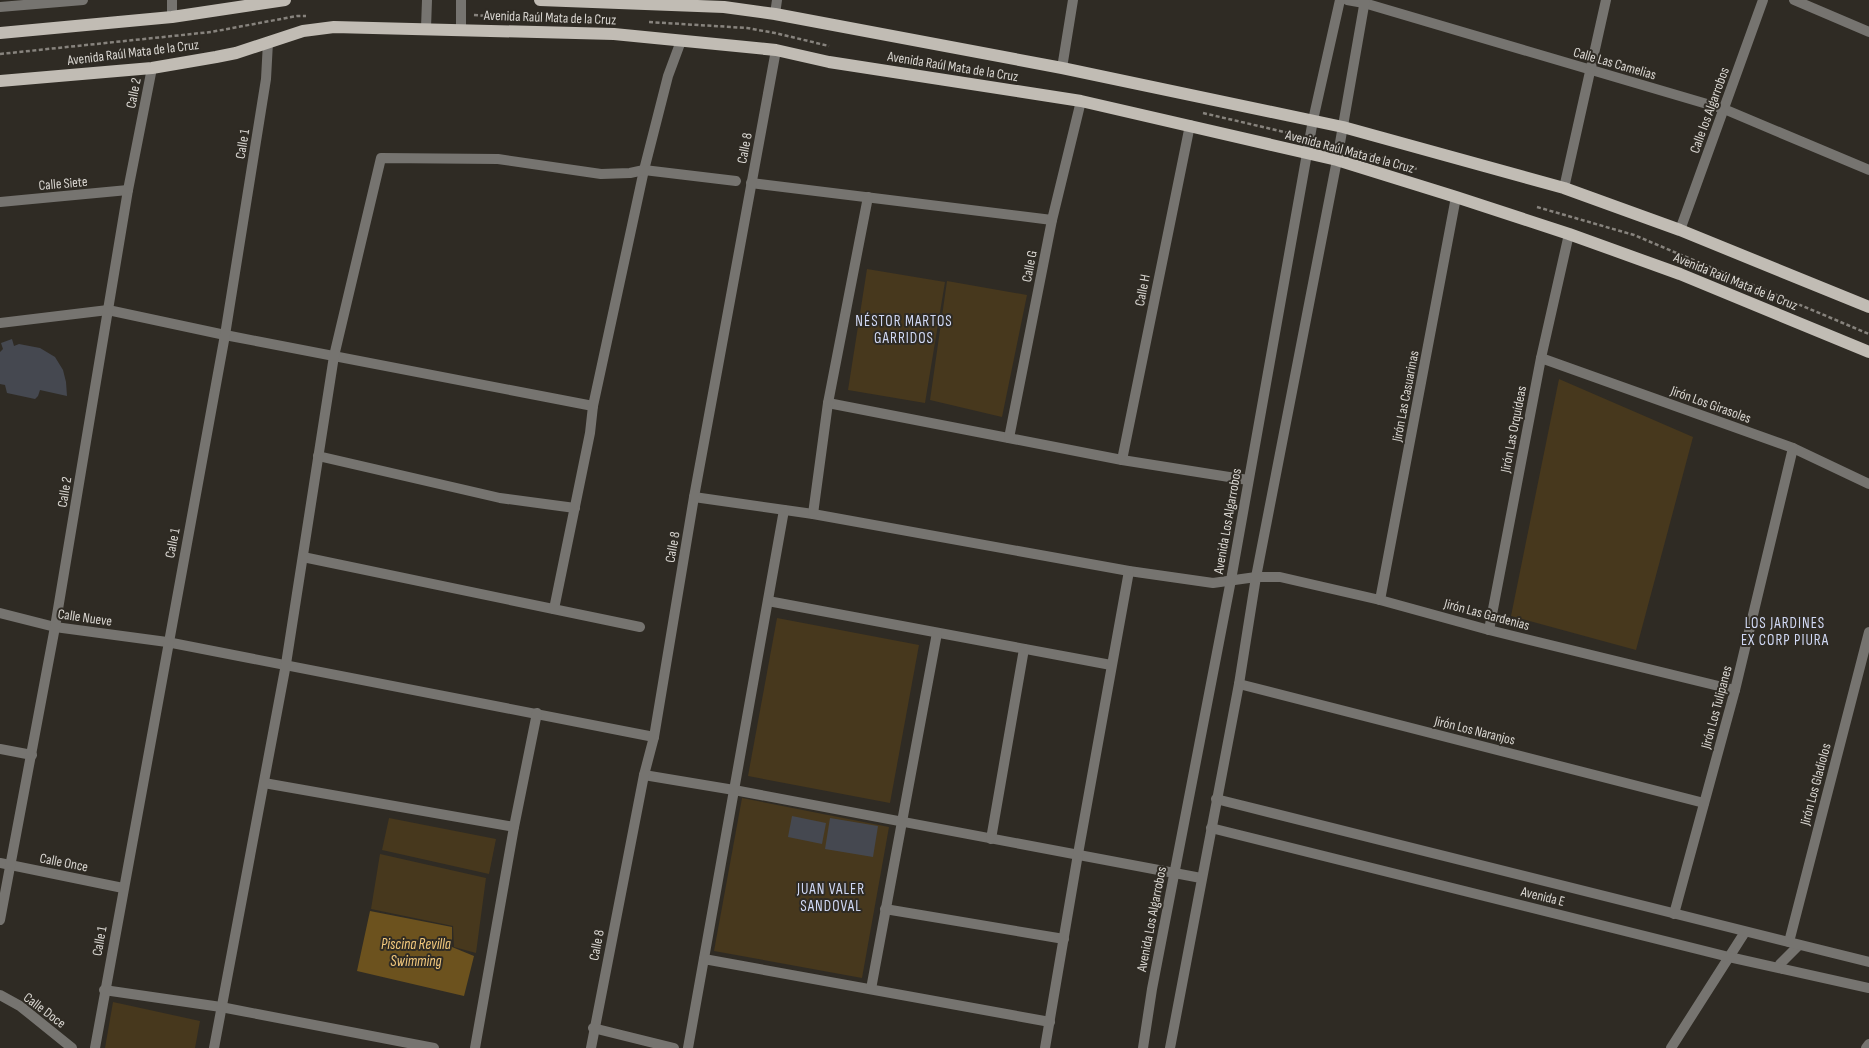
<svg xmlns="http://www.w3.org/2000/svg" width="1869" height="1048" font-family="'Sofia Sans Condensed',sans-serif">
<style>
.green{fill:#47381d}
.water{fill:#6c521e}
.building{fill:#454850}
.lines{fill:none;stroke-linecap:round;stroke-linejoin:round}
.path{stroke:#87837d;stroke-width:2.5;stroke-dasharray:4 2.5;stroke-linecap:butt}
.minor{stroke:#767470;stroke-width:10}
.tertiary{stroke:#767470;stroke-width:10}
.primary{stroke:#c1bcb4;stroke-width:12}
.labels{text-anchor:middle;stroke-width:4;stroke-linejoin:round;paint-order:stroke}
.street-label{font-size:14px;fill:#d9d6d1;stroke:#2f2b24}
.neighbourhood-label{font-size:15px;letter-spacing:1px;fill:#d0d8f4;stroke:#2f2b24}
.water-label{font-size:15px;font-style:italic;fill:#f4ca7e;stroke:#2f2b24}
</style>
<rect width="100%" height="100%" fill="#2f2b24"/>
<g class="green">
<polygon points="867,269 945,282 925,403 848,390"/>
<polygon points="947,281 1027,295 1002,417 930,400"/>
<polygon points="1559,379 1693,437 1636,650 1511,616"/>
<polygon points="777,618 919,645 890,803 748,776"/>
<polygon points="742,798 889,827 862,978 714,951"/>
<polygon points="389,818 496,839 489,874 382,850"/>
<polygon points="380,854 486,878 476,953 454,947 453,926 371,909"/>
<polygon points="113,1002 200,1021 195,1048 105,1048"/>
</g>
<polygon class="water" points="370,911 452,927 452,947 474,956 464,996 357,971"/>
<g class="building">
<polygon points="12,339 14,346 19,344 40,348 55,357 63,370 66,382 67,396 40,390 38,396 35,399 7,393 5,385 0,384 0,352 3,349 1,343"/>
<polygon points="792,816 826,823 822,844 788,837"/>
<polygon points="830,818 878,826 873,857 825,849"/>
</g>
<g class="lines">
<g class="path">
<polyline points="474,15 488,16"/>
<polyline points="649,22 747,28 775,33 829,46"/>
<polyline points="0,54 211,32 297,16 306,16"/>
<polyline points="1203,113 1297,135"/>
<polyline points="1351,148 1417,169"/>
<polyline points="1537,207 1634,235 1869,334"/>
</g>
<g class="minor">
<polyline points="1347,0 1364,3 1724,109 1869,170"/>
<polyline points="1794,0 1869,32"/>
<polyline points="0,7 83,0"/>
<polyline points="775,14 777,0"/>
<polyline points="172,17 172,0"/>
<polyline points="1062,68 1073,0"/>
<polyline points="1313,120 1340,0"/>
<polyline points="751,183 1052,220"/>
<polyline points="1564,188 1606,0"/>
<polyline points="0,202 128,190"/>
<polyline points="1680,230 1763,0"/>
<polyline points="0,323 108,310 225,335 593,406"/>
<polyline points="1541,358 1793,448 1869,484"/>
<polyline points="828,403 1122,460 1248,480"/>
<polyline points="1009,438 1052,220 1081,101"/>
<polyline points="318,456 500,498 575,508"/>
<polyline points="1122,460 1190,125"/>
<polyline points="694,497 813,514 1129,571 1213,583 1256,577 1280,577 1380,600 1489,630 1735,690"/>
<polyline points="813,514 828,403 868,197"/>
<polyline points="303,557 640,627"/>
<polyline points="1380,600 1456,197"/>
<polyline points="768,601 1111,665"/>
<polyline points="554,609 590,433 593,406 644,170 668,76 681,41"/>
<polyline points="0,613 55,627 167,642 654,737"/>
<polyline points="1489,630 1541,358 1569,234"/>
<polyline points="1239,684 1704,803"/>
<polyline points="0,749 32,755"/>
<polyline points="644,775 734,790 1201,878"/>
<polyline points="264,783 514,827"/>
<polyline points="991,839 1024,649"/>
<polyline points="0,863 123,888"/>
<polyline points="885,909 1064,939"/>
<polyline points="1674,914 1735,690 1793,448"/>
<polyline points="0,920 55,627 128,190 152,68"/>
<polyline points="1789,942 1869,632"/>
<polyline points="704,959 1050,1022"/>
<polyline points="1783,969 1780,964 1799,945"/>
<polyline points="871,989 937,633"/>
<polyline points="104,990 221,1007 434,1048"/>
<polyline points="0,995 20,1006 72,1048"/>
<polyline points="593,1028 674,1048"/>
<polyline points="95,1048 225,335 266,79 268,42"/>
<polyline points="214,1048 286,664 334,356 381,158 498,159 601,174 630,173 644,170 736,181"/>
<polyline points="475,1048 514,827 537,713"/>
<polyline points="591,1048 644,775 654,737 694,497 776,50"/>
<polyline points="688,1048 784,510"/>
<polyline points="1045,1048 1078,854 1129,571"/>
<polyline points="1671,1048 1745,932"/>
<polyline points="1866,1048 1869,1044"/>
</g>
<g class="tertiary">
<polyline points="426,28 427,0"/>
<polyline points="461,29 461,0"/>
<polyline points="1216,799 1869,962"/>
<polyline points="1211,828 1729,957 1869,988"/>
<polyline points="1143,1048 1152,989 1231,580 1313,120"/>
<polyline points="1170,1048 1239,684 1256,577 1337,160 1365,0"/>
</g>
<g class="primary">
<polyline points="540,0 724,7 775,14 1062,68 1343,127 1564,188 1680,230 1869,307"/>
<polyline points="0,33 172,17 285,0"/>
<polyline points="0,81 152,68 216,57 236,53 303,31 334,27 614,34 776,50 829,62 1081,101 1337,160 1456,197 1569,234 1680,274 1869,352"/>
</g>
</g>
<g class="labels">
<g class="street-label">
<text transform="translate(550 17) rotate(2)" y="5">Avenida Raúl Mata de la Cruz</text>
<text transform="translate(133 52) rotate(-7)" y="5">Avenida Raúl Mata de la Cruz</text>
<text transform="translate(1615 63) rotate(16)" y="5">Calle Las Camelias</text>
<text transform="translate(953 66) rotate(9)" y="5">Avenida Raúl Mata de la Cruz</text>
<text transform="translate(133 93) rotate(-79)" y="5">Calle 2</text>
<text transform="translate(1709 110) rotate(-70)" y="5">Calle los Algarrobos</text>
<text transform="translate(242 144) rotate(-81)" y="5">Calle 1</text>
<text transform="translate(744 148) rotate(-79)" y="5">Calle 8</text>
<text transform="translate(1350 151) rotate(15)" y="5">Avenida Raúl Mata de la Cruz</text>
<text transform="translate(63 183) rotate(-5)" y="5">Calle Siete</text>
<text transform="translate(1029 266) rotate(-79)" y="5">Calle G</text>
<text transform="translate(1736 281) rotate(22)" y="5">Avenida Raúl Mata de la Cruz</text>
<text transform="translate(1142 290) rotate(-79)" y="5">Calle H</text>
<text transform="translate(1405 396) rotate(-79)" y="5">Jirón Las Casuarinas</text>
<text transform="translate(1711 404) rotate(20)" y="5">Jirón Los Girasoles</text>
<text transform="translate(1513 429) rotate(-79)" y="5">Jirón Las Orquídeas</text>
<text transform="translate(64 492) rotate(-81)" y="5">Calle 2</text>
<text transform="translate(1227 521) rotate(-80)" y="5">Avenida Los Algarrobos</text>
<text transform="translate(172 543) rotate(-79)" y="5">Calle 1</text>
<text transform="translate(672 547) rotate(-80)" y="5">Calle 8</text>
<text transform="translate(1487 614) rotate(15)" y="5">Jirón Las Gardenias</text>
<text transform="translate(85 617) rotate(8)" y="5">Calle Nueve</text>
<text transform="translate(1716 707) rotate(-75)" y="5">Jirón Los Tulipanes</text>
<text transform="translate(1475 730) rotate(14)" y="5">Jirón Los Naranjos</text>
<text transform="translate(1815 784) rotate(-75)" y="5">Jirón Los Gladiolos</text>
<text transform="translate(64 862) rotate(11)" y="5">Calle Once</text>
<text transform="translate(1543 896) rotate(14)" y="5">Avenida E</text>
<text transform="translate(1151 919) rotate(-79)" y="5">Avenida Los Algarrobos</text>
<text transform="translate(99 941) rotate(-80)" y="5">Calle 1</text>
<text transform="translate(596 945) rotate(-79)" y="5">Calle 8</text>
<text transform="translate(45 1010) rotate(37)" y="5">Calle Doce</text>
</g>
<g class="neighbourhood-label">
<text x="904" y="326">NÉSTOR MARTOS<tspan x="904" dy="17">GARRIDOS</tspan></text>
<text x="1785" y="628">LOS JARDINES<tspan x="1785" dy="17">EX CORP PIURA</tspan></text>
<text x="831" y="894">JUAN VALER<tspan x="831" dy="17">SANDOVAL</tspan></text>
</g>
<g class="water-label">
<text x="416" y="949">Piscina Revilla<tspan x="416" dy="17">Swimming</tspan></text>
</g>
</g>
</svg>
